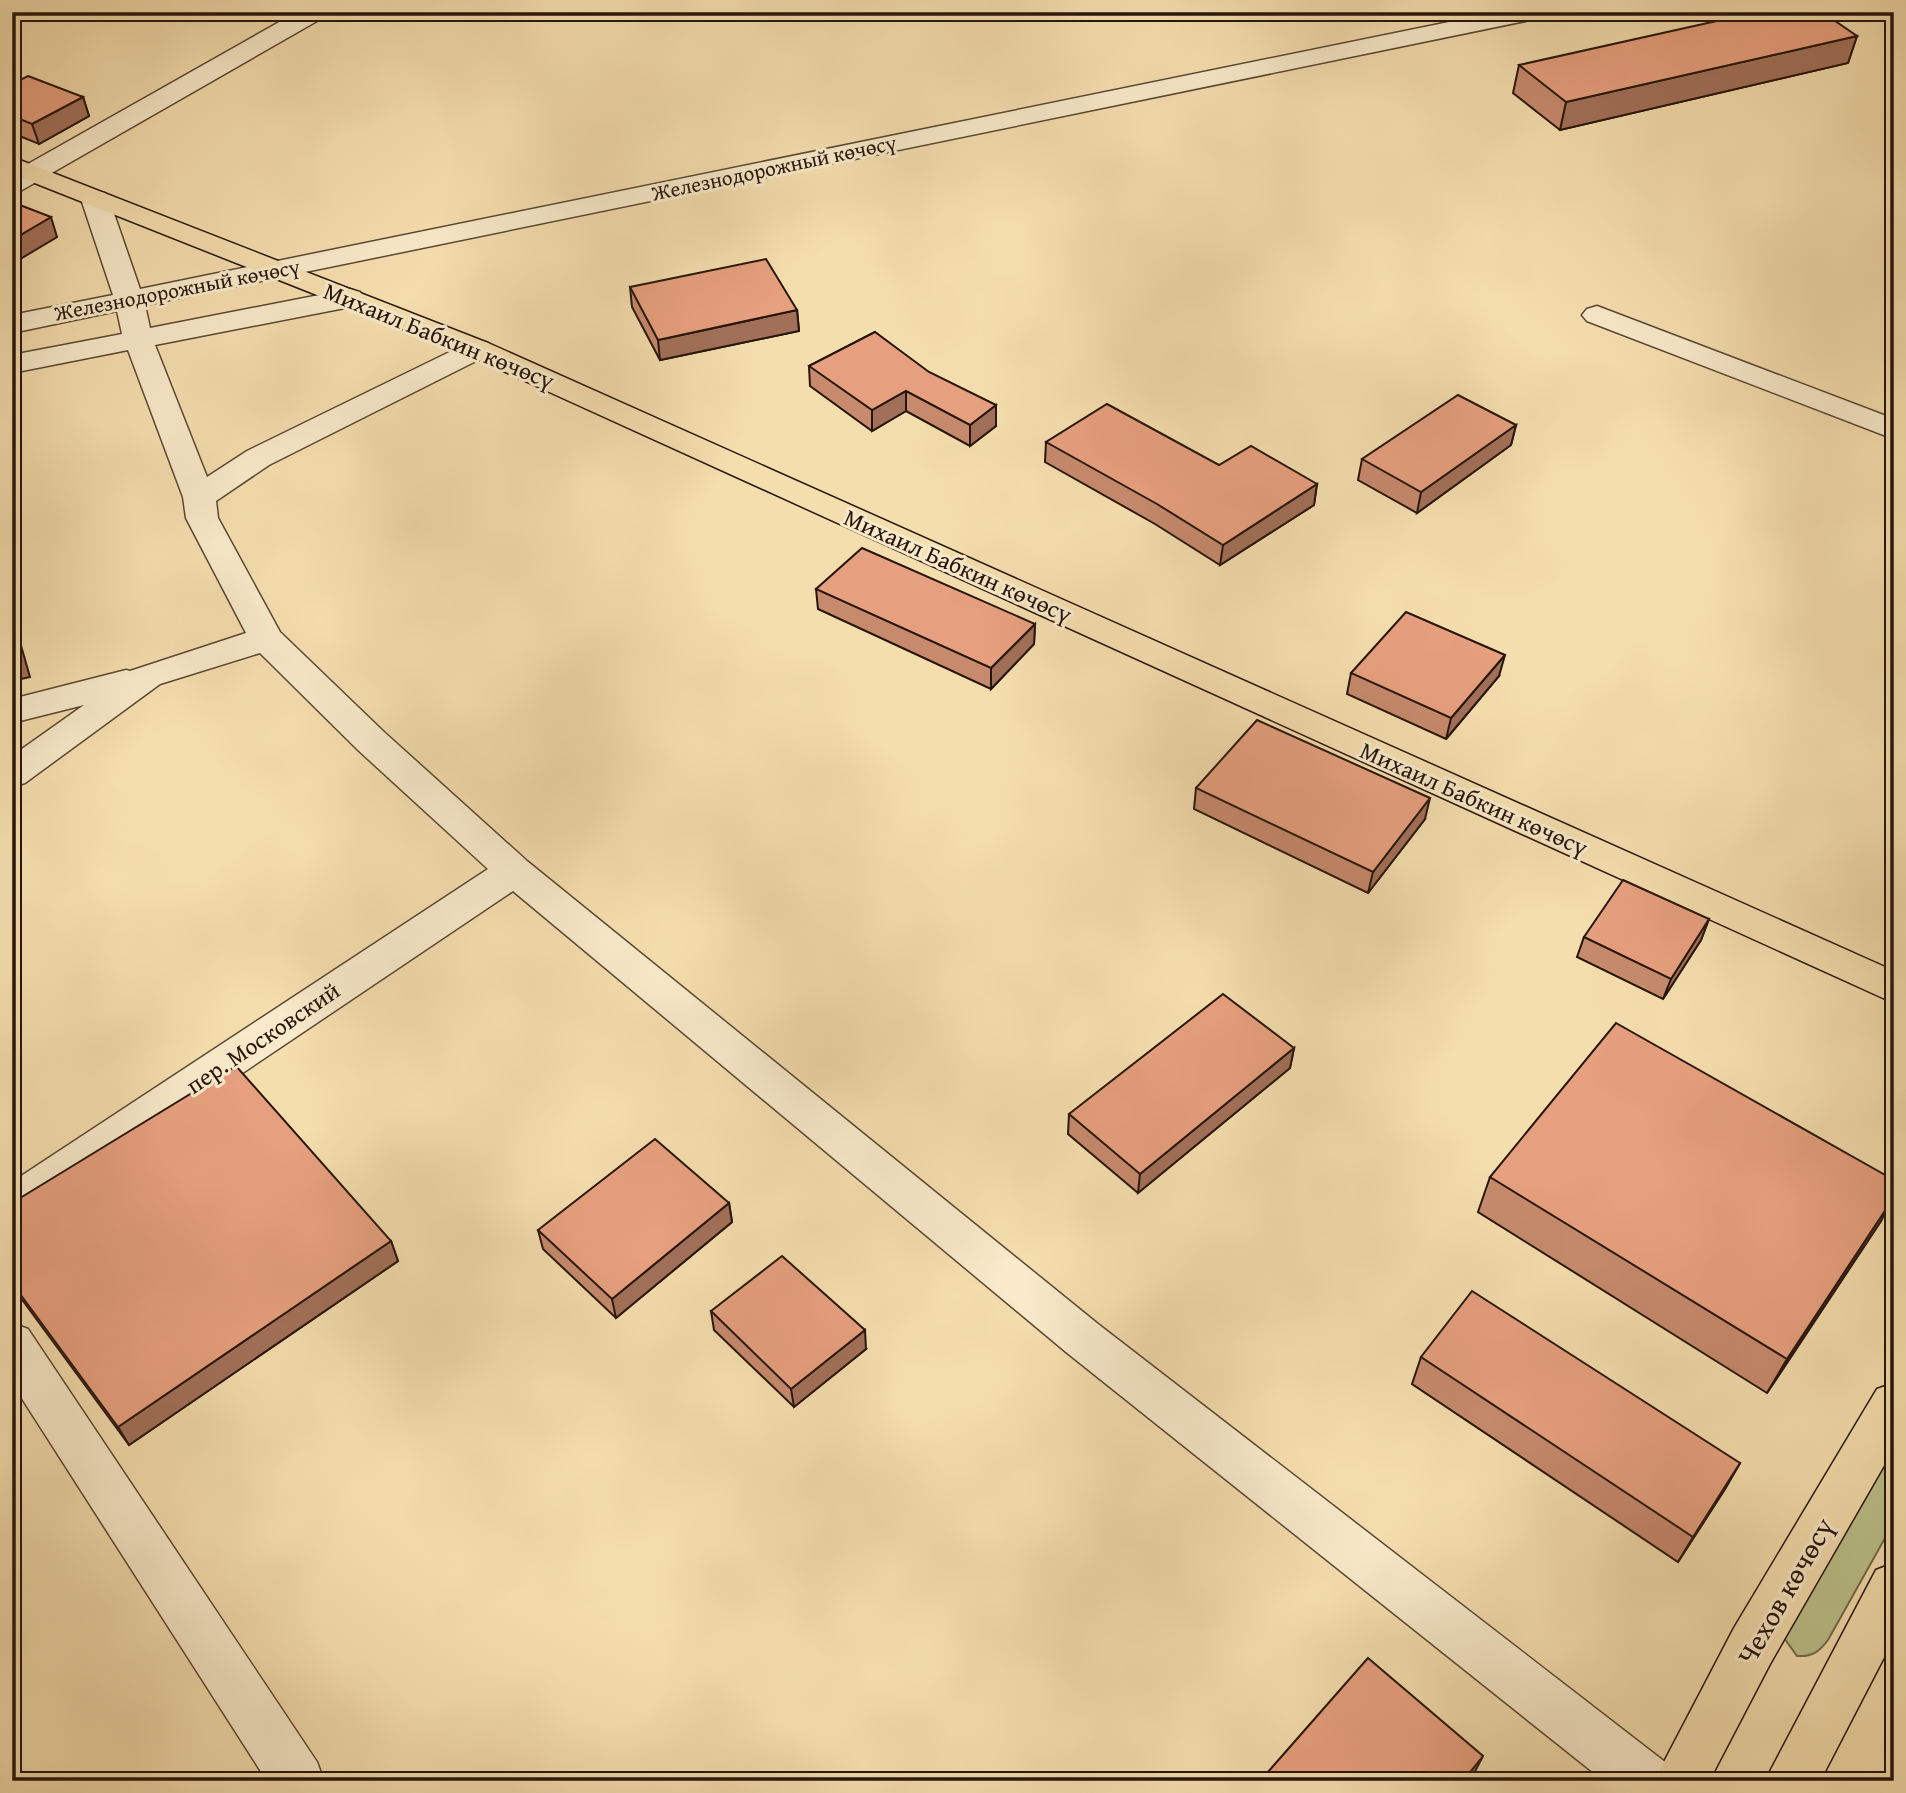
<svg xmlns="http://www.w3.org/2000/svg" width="1906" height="1793" font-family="'Gentium Book Plus',serif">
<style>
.green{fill:#bbc18b;stroke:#706b4b;stroke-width:2}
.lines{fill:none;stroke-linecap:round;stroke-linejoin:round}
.minor-casing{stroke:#5a4734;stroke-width:3}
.major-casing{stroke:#26150b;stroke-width:3}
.minor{fill:#f8eaca;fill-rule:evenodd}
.major{fill:#f5deae;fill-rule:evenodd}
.wall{fill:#c78a6d;stroke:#26150b;stroke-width:2}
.shaded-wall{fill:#a27059;stroke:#26150b;stroke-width:2}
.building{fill:#e7a07f;stroke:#26150b;stroke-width:2}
.labels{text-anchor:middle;stroke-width:6;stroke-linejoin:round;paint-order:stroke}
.far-street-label{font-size:21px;fill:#26150b;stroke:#f8eaca}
.street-label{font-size:24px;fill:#26150b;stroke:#f8eaca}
.near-street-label{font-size:28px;fill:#26150b;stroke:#f8eaca}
</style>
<rect width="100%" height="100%" fill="#f5deae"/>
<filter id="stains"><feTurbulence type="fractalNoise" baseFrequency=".00286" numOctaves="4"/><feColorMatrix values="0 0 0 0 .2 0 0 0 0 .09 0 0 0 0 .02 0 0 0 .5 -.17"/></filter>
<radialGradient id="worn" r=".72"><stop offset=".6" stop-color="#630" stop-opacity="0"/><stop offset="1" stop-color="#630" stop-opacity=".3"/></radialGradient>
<path class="green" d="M1894,1435V1522L1828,1640C1819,1652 1812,1657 1797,1656L1784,1638Z"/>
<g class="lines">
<defs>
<g id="minor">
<polygon points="297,12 327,12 324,17 22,190 12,192 12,173"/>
<polygon points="1498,12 1547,12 1544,17 1535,19 145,305 150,328 350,289 360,292 364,298 360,304 350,307 155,345 207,477 247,451 468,343 478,340 488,343 493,349 488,355 269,465 216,501 218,518 280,632 384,732 527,861 1098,1324 1665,1762 1672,1781 1604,1781 1066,1352 513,891 27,1218 12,1223 12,1182 488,869 358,750 260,653 160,684 25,783 12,787 12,756 84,705 12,723 12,699 126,670 130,671 246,633 186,518 183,497 128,350 12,373 12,355 122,334 117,311 12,333 12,315 113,295 81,199 85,193 95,191 105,193 109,199 140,289"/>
<polygon points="1597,306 1894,419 1894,439 1587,321 1582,315 1587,309"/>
<polygon points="12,1323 28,1329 317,1762 324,1781 267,1781 12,1383"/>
</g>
<g id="major">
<polygon points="12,157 488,343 1894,971 1894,1003 468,355 12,174"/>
<polygon points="1894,1383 1894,1448 1770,1664 1709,1781 1654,1781 1734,1628 1877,1389"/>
<polygon points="1894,1563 1894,1638 1820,1781 1765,1781 1876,1570"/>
</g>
</defs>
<use href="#minor" class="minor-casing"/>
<use href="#major" class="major-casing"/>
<use href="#minor" class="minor"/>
<use href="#major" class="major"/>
</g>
<g class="wall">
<polygon points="1857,36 1848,63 1560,130 1513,93 1519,65"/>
<polygon points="12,84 83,97 89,116 39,144 12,133"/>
<polygon points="630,287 797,310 799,331 660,360 632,307"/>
<polygon points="875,332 996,426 970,446 906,411 872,431 810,386 809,366"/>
<polygon points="1516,425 1511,445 1417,513 1358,480 1362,459"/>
<polygon points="1046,442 1219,465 1317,484 1314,505 1220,565 1155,524 1045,462"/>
<polygon points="816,589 1035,624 1034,644 991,689 818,609"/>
<polygon points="1351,673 1499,676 1446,739 1347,694"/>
<polygon points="1196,788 1425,819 1368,893 1194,809"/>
<polygon points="1709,919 1701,940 1663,999 1577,957 1584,937"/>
<polygon points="1294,1048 1290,1068 1138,1193 1068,1134 1069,1114"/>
<polygon points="1490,1177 1881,1221 1767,1393 1478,1212"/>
<polygon points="12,1203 391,1241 398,1261 129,1445 12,1286"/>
<polygon points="729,1203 732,1222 616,1318 543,1249 538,1230"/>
<polygon points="711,1311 866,1349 794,1407 714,1330"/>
<polygon points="1421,1357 1740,1463 1725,1489 1678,1562 1412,1384"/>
</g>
<g class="shaded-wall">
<polygon points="1857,36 1848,63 1560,130 1566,102"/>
<polygon points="83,97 89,116 39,144 32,124"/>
<polygon points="51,217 57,237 12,264 12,240"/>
<polygon points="797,310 799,331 660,360 658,340"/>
<polygon points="906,391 906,411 872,431 872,410"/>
<polygon points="996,405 996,426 970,446 970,425"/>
<polygon points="1516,425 1511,445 1417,513 1421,492"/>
<polygon points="1317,484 1314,505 1220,565 1223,545"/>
<polygon points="12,614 30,677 12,681"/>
<polygon points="1035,624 1034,644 991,689 991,668"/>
<polygon points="1505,655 1499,676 1446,739 1451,718"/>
<polygon points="1430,798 1425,819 1368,893 1373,872"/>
<polygon points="1709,919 1701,940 1663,999 1671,979"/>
<polygon points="1294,1048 1290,1068 1138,1193 1140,1174"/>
<polygon points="1894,1197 1881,1221 1767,1393 1787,1359"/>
<polygon points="729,1203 732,1222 616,1318 612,1299"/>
<polygon points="391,1241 398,1261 129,1445 118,1427"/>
<polygon points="865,1330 866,1349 794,1407 791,1389"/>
<polygon points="1740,1463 1725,1489 1678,1562 1693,1537"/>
<polygon points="1483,1756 1470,1781 1463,1781"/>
</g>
<g class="building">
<polygon points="1757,12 1822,12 1857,36 1566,102 1519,65"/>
<polygon points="28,76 83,97 32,124 12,116 12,84"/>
<polygon points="12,202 51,217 12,240"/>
<polygon points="766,259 797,310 658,340 630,287"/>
<polygon points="875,332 929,372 996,405 970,425 906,391 872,410 809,366"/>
<polygon points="1458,395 1516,425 1421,492 1362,459"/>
<polygon points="1107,404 1219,465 1251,446 1317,484 1223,545 1157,504 1046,442"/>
<polygon points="862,548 1035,624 991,668 816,589"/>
<polygon points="1406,612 1505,655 1451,718 1351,673"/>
<polygon points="12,631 17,647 12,648"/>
<polygon points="1257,720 1430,798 1373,872 1196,788"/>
<polygon points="1623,880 1709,919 1671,979 1584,937"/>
<polygon points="1223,994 1294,1048 1140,1174 1069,1114"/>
<polygon points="1616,1023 1894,1180 1894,1197 1787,1359 1490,1177"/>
<polygon points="236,1066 391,1241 118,1427 12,1283 12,1203"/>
<polygon points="655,1139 729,1203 612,1299 538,1230"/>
<polygon points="782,1256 865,1330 791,1389 711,1311"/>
<polygon points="1472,1291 1740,1463 1693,1537 1421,1357"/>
<polygon points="1368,1658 1483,1756 1463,1781 1260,1781"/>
</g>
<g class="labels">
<g class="far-street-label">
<text transform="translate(774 168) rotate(-12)" y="7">Железнодорожный көчөсү</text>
<text transform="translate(177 290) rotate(-11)" y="7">Железнодорожный көчөсү</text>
</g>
<g class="street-label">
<text transform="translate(439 336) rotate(22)" y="8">Михаил Бабкин көчөсү</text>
<text transform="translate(958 566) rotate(24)" y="8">Михаил Бабкин көчөсү</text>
<text transform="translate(1474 799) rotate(24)" y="8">Михаил Бабкин көчөсү</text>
<text transform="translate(263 1038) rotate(-34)" y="8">пер. Московский</text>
</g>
<g class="near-street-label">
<text transform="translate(1785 1591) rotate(-60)" y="10">Чехов көчөсү</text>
</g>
</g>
<rect width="1906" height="1793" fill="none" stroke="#f5deae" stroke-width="42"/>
<rect x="14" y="14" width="1878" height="1765" fill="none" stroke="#26150b" stroke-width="3.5"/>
<rect x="21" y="21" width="1864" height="1751" fill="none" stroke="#26150b" stroke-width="2"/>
<rect width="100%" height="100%" filter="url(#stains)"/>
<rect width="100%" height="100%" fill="url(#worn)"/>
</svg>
